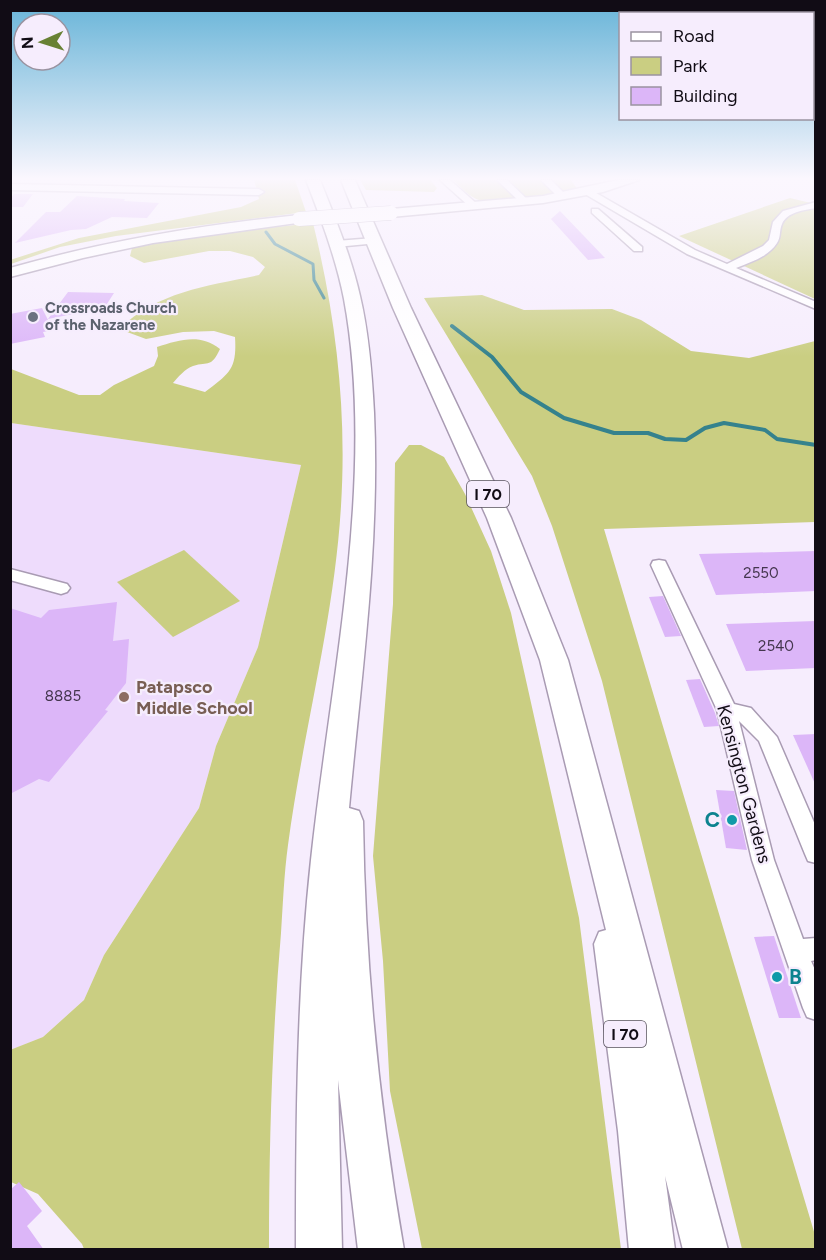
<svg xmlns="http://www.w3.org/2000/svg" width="826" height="1260" font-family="Figtree,sans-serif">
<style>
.built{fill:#eedcfc}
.green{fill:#cace82}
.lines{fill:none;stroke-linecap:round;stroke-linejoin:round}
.stream-far1{stroke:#35828d;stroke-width:3}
.stream{stroke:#35828d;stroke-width:4}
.building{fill:#dcb6f8}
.minor-casing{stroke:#a99bb3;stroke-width:3}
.major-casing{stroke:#a99bb3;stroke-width:3}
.highway-casing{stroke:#a99bb3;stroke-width:3}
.minor{fill:#fff;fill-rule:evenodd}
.major{fill:#fff;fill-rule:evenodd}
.highway{fill:#fff;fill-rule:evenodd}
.major-bridge-casing{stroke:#a99bb3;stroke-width:15;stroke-linecap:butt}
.major-bridge{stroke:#fff;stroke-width:14}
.worship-dot{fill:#6b7280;stroke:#f6edfd;stroke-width:2}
.education-dot{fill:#8d6e63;stroke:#f6edfd;stroke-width:2}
.culture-dot{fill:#0f9aa8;stroke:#f6edfd;stroke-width:2}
.labels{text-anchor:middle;stroke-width:4.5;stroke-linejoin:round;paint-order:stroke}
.far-worship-label{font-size:15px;font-weight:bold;fill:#5b616d;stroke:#f6edfd;text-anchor:start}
.number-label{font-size:15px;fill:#44364e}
.shield{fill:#f6edfd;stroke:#56505b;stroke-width:1.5}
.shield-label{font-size:16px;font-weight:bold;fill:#110c15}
.education-label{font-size:18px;font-weight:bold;fill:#785e54;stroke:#f6edfd;text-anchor:start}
.street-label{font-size:18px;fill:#110c15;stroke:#f6edfd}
.near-culture-label{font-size:21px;font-weight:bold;fill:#0d838f;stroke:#f6edfd;text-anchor:end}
</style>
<rect width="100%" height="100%" fill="#f6edfd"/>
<polygon class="built" points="11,423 301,465 258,647 216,746 199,808 104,955 84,1000 43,1037 11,1050"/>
<g class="green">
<polygon points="254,180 295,180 306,212 116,236 60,247 11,264 10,260 79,238 241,207 259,199"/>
<polygon points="360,180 430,180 437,188 434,192 366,190"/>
<path d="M453,180H571L578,190C555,194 500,206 479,200C469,197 461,187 453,180Z"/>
<polygon points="790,198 815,204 815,299 679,236"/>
<path d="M313,223C336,317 347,410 341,506C334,621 303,732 288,845C284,874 283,904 281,933C272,1039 269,1144 269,1249H84L82,1244L38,1194L11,1182L10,1050L43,1037L84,1000L104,955L199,808L216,746L258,647L301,465L11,423V369L79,395H100L114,385L154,366L158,356L157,347C179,340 200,333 220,349C211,368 209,361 193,366C185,369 178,377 173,383L205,392C230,373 237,369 235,337L214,331L183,332L146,339L119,329C159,291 207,286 259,275L265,267L253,257L230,251H209L144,263L130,256L132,248L194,236Z"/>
<polygon points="482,295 524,310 612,309 641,320 691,351 749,358 815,341 815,522 604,529 815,1235 815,1249 742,1249 602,681 552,526 532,476 424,298"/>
<polygon points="409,445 421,445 444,457 465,494 491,551 511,613 579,918 621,1249 422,1249 390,1091 383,961 373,856 393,604 395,463"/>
<polygon points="184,550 240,601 173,637 117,582"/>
</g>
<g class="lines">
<polyline class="stream-far1" points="266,232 275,244 313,264 314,280 324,298"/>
<polyline class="stream" points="452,326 492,357 521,392 564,418 614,433 648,433 665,439 686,440 705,428 724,423 765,430 777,439 816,445"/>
</g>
<g class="building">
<polygon points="14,194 33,194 23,207 10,207 10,199"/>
<polygon points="77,196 125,199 124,201 159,203 147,218 112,217 86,229 71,230 15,243 46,212 60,212"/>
<polygon points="560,211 605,258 588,260 551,219"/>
<polygon points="68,292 114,293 105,307 86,307 83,312 48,319"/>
<polygon points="42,308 53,330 43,332 45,337 10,344 10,314"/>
<polygon points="816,551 816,591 716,595 699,554"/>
<polygon points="663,596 681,636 665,637 649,597"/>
<polygon points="117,602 113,641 129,639 126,683 105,710 108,711 49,782 39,779 10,794 10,608 41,618 49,610"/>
<polygon points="816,621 816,668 746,671 726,624"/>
<polygon points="700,679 715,713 719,726 704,727 686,680"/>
<polygon points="816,734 816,786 793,735"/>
<polygon points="716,790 734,791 747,850 726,848"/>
<polygon points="774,936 801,1018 779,1018 754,937"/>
<polygon points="19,1182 42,1211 27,1226 44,1250 10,1250 10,1190"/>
</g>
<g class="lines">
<defs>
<g id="minor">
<polygon points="440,180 450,180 477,204 477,208 471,208"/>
<polygon points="497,180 507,180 528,200 528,204 522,204"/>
<polygon points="541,180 551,180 568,197 560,199"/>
<polygon points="10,184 259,189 264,192 259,195 10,190"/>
<path d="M585,190H591L695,250L727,264L763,246L769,240L773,222L783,211L816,202V208C804,210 787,212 782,224C779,231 781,237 777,243C768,257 751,262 736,268L816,302V309L687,254L585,194Z"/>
<polygon points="592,209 598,209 642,247 642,251 634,251 592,213"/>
<polygon points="374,238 379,241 378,243 336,247 331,244 336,241"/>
<polygon points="659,560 665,561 667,565 734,704 751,708 777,737 816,827 816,863 808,861 805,854 759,741 739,721 774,860 803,939 816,938 816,960 811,961 816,972 816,1020 807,1017 803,1008 752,860 717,710 651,565 653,561"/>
<polygon points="10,569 67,584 70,588 67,592 61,594 10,580"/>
</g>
<g id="major">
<polygon points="618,180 639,180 603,192 543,203 391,217 384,213 391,209 543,196"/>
<path d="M299,215L304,216L306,219L304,222L153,243L83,258L10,277V268C105,241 201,225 299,215Z"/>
</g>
<g id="highway">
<path d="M306,180H320C335,218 351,256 360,296C369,334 372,374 374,413C380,546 361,677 349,808L359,811L363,821C365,965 379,1107 404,1250H358L338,1080L342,1250H296C296,1119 297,989 311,860C330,681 377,477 344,299C336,258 321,219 306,180Z"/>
<polygon points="341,180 355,180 411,308 511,518 568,660 728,1250 683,1250 665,1176 675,1250 629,1250 618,1131 594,944 599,932 606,930 540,660 487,518 393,308"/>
</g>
</defs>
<use href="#minor" class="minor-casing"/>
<use href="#major" class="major-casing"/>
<use href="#highway" class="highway-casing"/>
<use href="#minor" class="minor"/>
<use href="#major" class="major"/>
<use href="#highway" class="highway"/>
<defs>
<polyline id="major-bridge" points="299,219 391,213"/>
</defs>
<use href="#major-bridge" class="major-bridge-casing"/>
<use href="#major-bridge" class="major-bridge"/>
</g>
<linearGradient id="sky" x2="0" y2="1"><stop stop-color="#67b4d8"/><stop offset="0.5" stop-color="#fbf7fe"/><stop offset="1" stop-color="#fbf7fe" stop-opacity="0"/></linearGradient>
<rect width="826" height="357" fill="url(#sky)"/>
<circle class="worship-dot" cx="33" cy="317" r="6"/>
<circle class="education-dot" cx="124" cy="697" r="6"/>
<g class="culture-dot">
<circle cx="732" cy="820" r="6"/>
<circle cx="777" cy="977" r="6"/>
</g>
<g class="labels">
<g class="far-worship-label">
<text x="45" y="313">Crossroads Church<tspan x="45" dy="17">of the Nazarene</tspan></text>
</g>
<g class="number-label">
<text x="761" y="578">2550</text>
<text x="776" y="651">2540</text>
<text x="63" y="701">8885</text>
</g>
<g class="shield">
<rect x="467" y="481" width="42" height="26" rx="4.5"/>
<rect x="604" y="1021" width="42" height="26" rx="4.5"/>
</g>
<g class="shield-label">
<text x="488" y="500">I 70</text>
<text x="625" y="1040">I 70</text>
</g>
<g class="education-label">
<text x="136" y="693">Patapsco<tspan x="136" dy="21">Middle School</tspan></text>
</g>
<g class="street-label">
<text transform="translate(744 784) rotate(75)" y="6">Kensington Gardens</text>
</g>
<g class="near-culture-label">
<text x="720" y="827">C</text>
<text x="789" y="984" text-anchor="start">B</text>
</g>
</g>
<rect width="826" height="1260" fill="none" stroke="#110c15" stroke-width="24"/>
<rect x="619" y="12" width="195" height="108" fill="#f6edfd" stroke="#9a93a0" stroke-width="1.5"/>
<rect x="631" y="32" width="30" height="9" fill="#ffffff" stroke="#9a93a0" stroke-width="1.5"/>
<text x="673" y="42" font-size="18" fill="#110c15">Road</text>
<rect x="631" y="57" width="30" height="18" fill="#cace82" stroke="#9a93a0" stroke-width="1.5"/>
<text x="673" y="72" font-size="18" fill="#110c15">Park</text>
<rect x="631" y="87" width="30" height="18" fill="#dcb6f8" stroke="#9a93a0" stroke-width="1.5"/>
<text x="673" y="102" font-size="18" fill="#110c15">Building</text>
<g transform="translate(42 42) rotate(267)"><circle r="28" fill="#f6edfd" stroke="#9a93a0" stroke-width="1.5"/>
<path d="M0-4.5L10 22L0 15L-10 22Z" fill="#688134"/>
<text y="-9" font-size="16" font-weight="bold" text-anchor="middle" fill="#110c15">N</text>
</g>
</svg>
